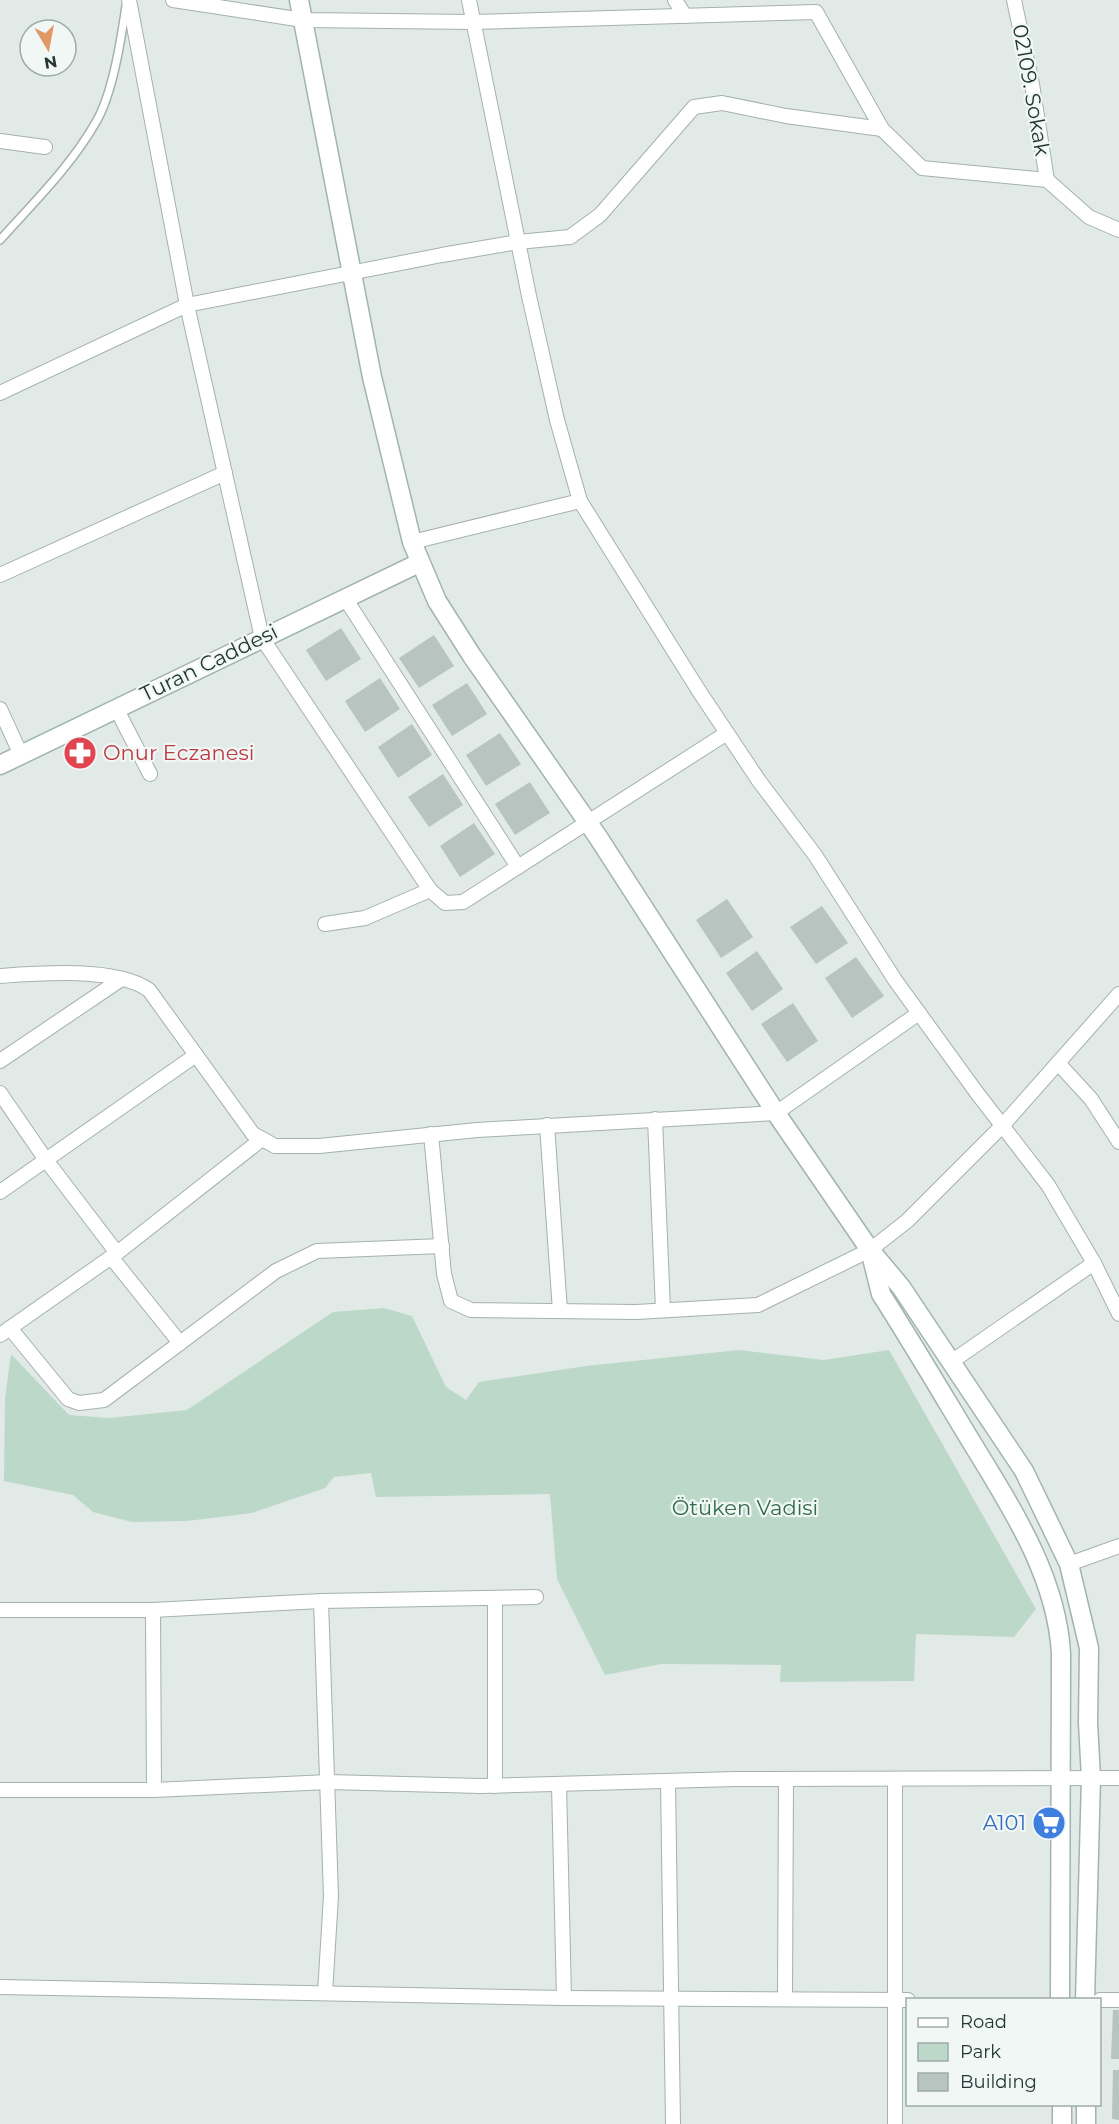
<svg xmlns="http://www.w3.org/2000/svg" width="1119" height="2124" font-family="Montserrat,sans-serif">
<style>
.green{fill:#bcd8c8}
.building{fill:#b7c4c0}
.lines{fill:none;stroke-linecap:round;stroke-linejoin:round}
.lane-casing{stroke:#a4b1ae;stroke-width:10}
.street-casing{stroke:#a4b1ae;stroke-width:16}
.secondary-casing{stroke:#a1b4b0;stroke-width:21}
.lane{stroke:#fff;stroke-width:7}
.street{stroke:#fff;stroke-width:14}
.secondary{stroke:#fff;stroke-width:18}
.labels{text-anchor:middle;stroke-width:4.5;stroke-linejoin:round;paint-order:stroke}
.street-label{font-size:21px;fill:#233836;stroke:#f1f7f5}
.health-label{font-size:21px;fill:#be3a42;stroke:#f1f7f5;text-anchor:start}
.park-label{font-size:21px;fill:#326a51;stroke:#f1f7f5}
.shop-label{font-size:21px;fill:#366cbe;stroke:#f1f7f5;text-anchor:end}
</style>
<rect width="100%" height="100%" fill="#e1eae7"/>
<polygon class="green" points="384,1308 412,1316 446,1387 466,1400 479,1382 586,1366 739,1350 824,1360 889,1350 1036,1609 1014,1637 916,1634 914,1681 780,1682 781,1665 661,1664 605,1675 557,1579 550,1494 376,1497 371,1473 334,1477 325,1488 252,1513 187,1521 132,1522 93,1512 73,1495 4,1481 5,1399 11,1354 69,1415 109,1418 187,1410 333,1312"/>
<g class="building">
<polygon points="341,628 361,659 326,681 306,650"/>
<polygon points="434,635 454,666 419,688 399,658"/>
<polygon points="380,678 400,709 365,732 345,701"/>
<polygon points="467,683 487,714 452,736 432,705"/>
<polygon points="412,724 432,755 398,778 378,747"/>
<polygon points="500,733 521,764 486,786 466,755"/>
<polygon points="443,774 463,805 429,827 408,797"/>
<polygon points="530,782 550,813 515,835 495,804"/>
<polygon points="474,823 495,854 460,877 440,846"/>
<polygon points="727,899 753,937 721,958 696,920"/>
<polygon points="822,906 848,943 816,964 790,927"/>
<polygon points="757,951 783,989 752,1011 726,973"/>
<polygon points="856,957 884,996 852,1018 825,978"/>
<polygon points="793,1003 818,1041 787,1062 761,1024"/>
<polygon points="1113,2010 1119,2010 1119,2059 1111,2059"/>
<polygon points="1113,2070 1119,2070 1119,2120 1112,2119"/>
</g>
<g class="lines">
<defs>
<path id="lane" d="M0,240C34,202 71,166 96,122C113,93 121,39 126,6"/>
<g id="street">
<polyline points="129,0 187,305 262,638 430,890 445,903 463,902 727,733"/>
<polyline points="173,0 303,20 473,22 816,12 882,129 922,168 1047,180 1089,217 1119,230"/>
<polyline points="469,0 529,296 557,420 580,501 699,691 759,781 815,855 895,980 977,1093 1048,1185 1094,1263 1119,1314"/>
<polyline points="675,0 685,16"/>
<polyline points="1014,0 1032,84 1047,180"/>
<polyline points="0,141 45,147"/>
<polyline points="0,393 187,305 442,255 518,242 570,237 600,215 694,107 722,103 786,116 882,129"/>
<polyline points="412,542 580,501"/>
<polyline points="0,575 225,473"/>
<polyline points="345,598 518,867"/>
<polyline points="116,708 150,774"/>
<polyline points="0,709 21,755"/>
<polyline points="325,924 365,918 430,890"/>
<path d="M0,976C40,973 116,967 149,990L253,1134L275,1146H319L477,1130L776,1113L919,1013"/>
<polyline points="0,1061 120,980"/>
<polyline points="1058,1063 1091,1099 1119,1142"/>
<polyline points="0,1093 46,1160 117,1253"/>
<polyline points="655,1119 663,1310"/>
<polyline points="547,1125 560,1311"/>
<polyline points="431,1134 444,1274 451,1301 471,1310 636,1312 758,1305 870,1250 907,1221 1002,1126 1119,994"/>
<polyline points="0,1192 196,1055"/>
<polyline points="111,1257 180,1343"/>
<polyline points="10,1328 68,1399 79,1403 104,1400 276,1271 317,1251 442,1246"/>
<polyline points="0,1335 117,1253 262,1139"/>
<polyline points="951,1362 1094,1263"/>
<polyline points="1069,1564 1119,1546"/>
<polyline points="495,1598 495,1786"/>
<polyline points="321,1601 331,1896 325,1993"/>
<polyline points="0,1610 153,1610 321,1601 536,1597"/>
<polyline points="153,1610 154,1790"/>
<polyline points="668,1781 673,2124"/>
<polyline points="559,1784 564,1998"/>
<polyline points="0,1790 154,1790 328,1782 481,1786 736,1779 1119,1778"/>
<polyline points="0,1987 564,1998 908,2000"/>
<polyline points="785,1998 786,1779"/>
<polyline points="1100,2000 1119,2000"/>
<polyline points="895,2124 895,1779"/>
</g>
<g id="secondary">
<polyline points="299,0 372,377 412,542 437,601 472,656 598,837 776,1113 870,1250 901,1287 1024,1471 1069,1564 1089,1648 1088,1723 1091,1778 1085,2000"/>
<polyline points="0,765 419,563"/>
<path d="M872,1258L881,1294C911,1341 940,1390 969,1438C1009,1504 1057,1575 1061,1654L1060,2000"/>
<polyline points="1062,2104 1062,2124"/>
<polyline points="1086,2104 1086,2124"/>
</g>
</defs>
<use href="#lane" class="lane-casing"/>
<use href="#street" class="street-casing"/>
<use href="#secondary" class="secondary-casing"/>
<use href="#lane" class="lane"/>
<use href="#street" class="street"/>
<use href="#secondary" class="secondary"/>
</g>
<defs>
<symbol id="pharmacy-disc" viewBox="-11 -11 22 22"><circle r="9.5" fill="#e0444e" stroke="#f1f7f5"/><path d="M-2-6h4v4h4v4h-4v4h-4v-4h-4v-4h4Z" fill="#fff"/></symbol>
<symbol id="supermarket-disc" viewBox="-11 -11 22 22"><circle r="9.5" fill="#3f7fe0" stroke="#f1f7f5"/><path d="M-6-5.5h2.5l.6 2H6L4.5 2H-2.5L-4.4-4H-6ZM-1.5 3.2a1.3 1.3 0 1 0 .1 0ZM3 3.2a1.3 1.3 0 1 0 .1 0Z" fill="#fff"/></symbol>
</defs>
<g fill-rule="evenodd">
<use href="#pharmacy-disc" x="61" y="734" width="38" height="38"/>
<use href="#supermarket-disc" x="1030" y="1804" width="38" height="38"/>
</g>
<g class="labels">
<g class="street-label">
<text transform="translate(1031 90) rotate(80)" y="7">02109. Sokak</text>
<text transform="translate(209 663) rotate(-26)" y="7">Turan Caddesi</text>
</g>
<g class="health-label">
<text x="103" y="760">Onur Eczanesi</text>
</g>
<g class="park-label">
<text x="745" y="1515">Ötüken Vadisi</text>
</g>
<g class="shop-label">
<text x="1026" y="1830">A101</text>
</g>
</g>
<rect x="906" y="1998" width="195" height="108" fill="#f1f7f5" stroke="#9faba9" stroke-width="1.5"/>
<rect x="918" y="2018" width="30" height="9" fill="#ffffff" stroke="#9faba9" stroke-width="1.5"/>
<text x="960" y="2028" font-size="18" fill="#233836">Road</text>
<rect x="918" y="2043" width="30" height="18" fill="#bcd8c8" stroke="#9faba9" stroke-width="1.5"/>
<text x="960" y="2058" font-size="18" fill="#233836">Park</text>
<rect x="918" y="2073" width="30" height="18" fill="#b7c4c0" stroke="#9faba9" stroke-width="1.5"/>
<text x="960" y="2088" font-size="18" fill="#233836">Building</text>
<g transform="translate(48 48) rotate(170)"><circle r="28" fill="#f1f7f5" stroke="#9faba9" stroke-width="1.5"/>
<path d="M0-4.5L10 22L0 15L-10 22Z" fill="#e19867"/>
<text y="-9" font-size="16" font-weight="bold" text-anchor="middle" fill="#233836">N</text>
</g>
</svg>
